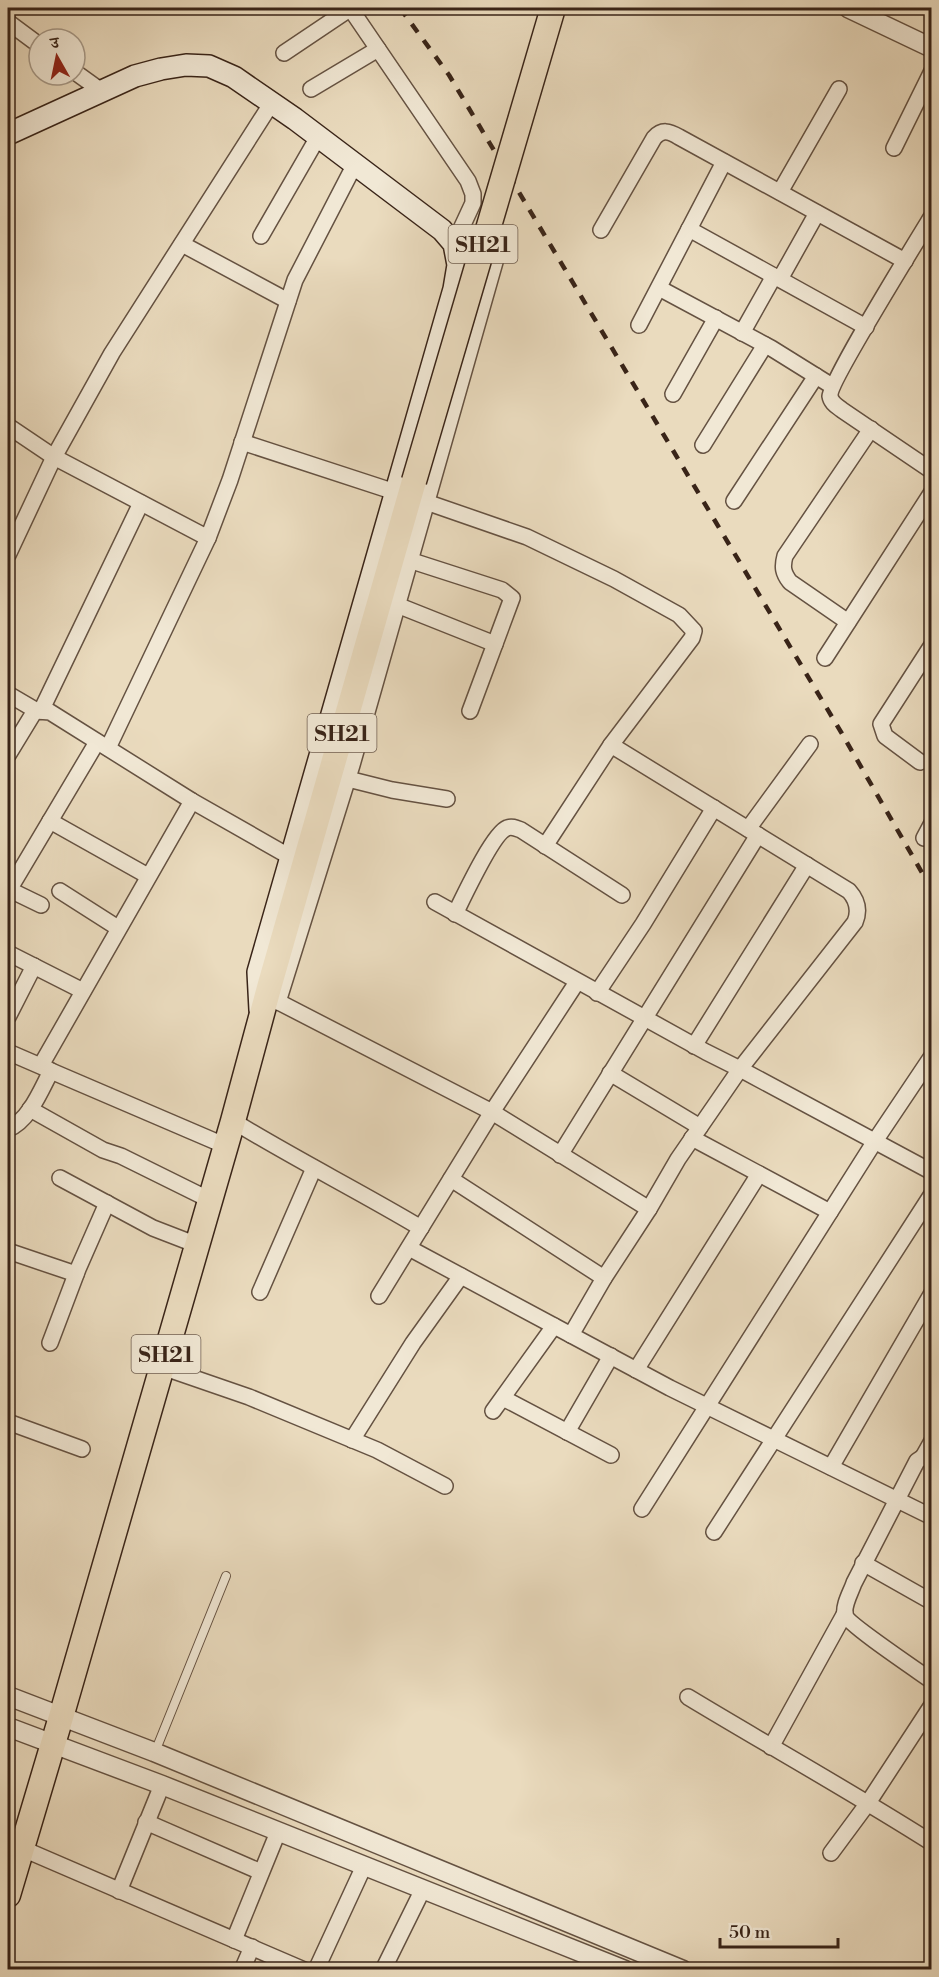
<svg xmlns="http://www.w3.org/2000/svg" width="939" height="1977" font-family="'Libre Bodoni','Noto Serif Devanagari',serif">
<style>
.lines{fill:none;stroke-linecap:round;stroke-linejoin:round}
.service-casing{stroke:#655242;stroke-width:10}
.minor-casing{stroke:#655242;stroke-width:18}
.tertiary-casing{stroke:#655242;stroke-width:21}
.secondary-casing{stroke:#392418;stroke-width:24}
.primary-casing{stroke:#392418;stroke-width:27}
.service{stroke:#f1e8d5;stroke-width:8}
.minor{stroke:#f1e8d5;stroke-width:15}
.tertiary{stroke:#f1e8d5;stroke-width:18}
.secondary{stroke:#f1e8d5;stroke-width:21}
.primary{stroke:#eadbbe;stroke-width:24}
.rail{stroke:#392418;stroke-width:4.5;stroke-dasharray:10 10;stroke-linecap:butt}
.primary-bridge-casing{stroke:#392418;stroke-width:27;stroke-linecap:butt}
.primary-bridge{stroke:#eadbbe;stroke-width:24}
.labels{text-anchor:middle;stroke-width:4.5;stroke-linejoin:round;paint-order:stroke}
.shield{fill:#f1e8d5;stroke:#705f51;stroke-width:1.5}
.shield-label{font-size:22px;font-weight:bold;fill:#392418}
</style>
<rect width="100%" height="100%" fill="#eadbbe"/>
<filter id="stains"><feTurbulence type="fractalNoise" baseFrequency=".00333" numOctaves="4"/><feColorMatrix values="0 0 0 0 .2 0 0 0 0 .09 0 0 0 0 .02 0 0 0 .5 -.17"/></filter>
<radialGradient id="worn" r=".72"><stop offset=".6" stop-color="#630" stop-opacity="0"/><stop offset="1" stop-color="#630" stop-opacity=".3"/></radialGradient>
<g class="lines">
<defs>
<polyline id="service" points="155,1752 226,1576"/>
<g id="minor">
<polyline points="350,8 468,181 473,194 473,203 454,244"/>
<polyline points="8,22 39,45"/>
<polyline points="284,53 351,8"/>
<polyline points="75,72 100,90"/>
<polyline points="311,89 378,49"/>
<polyline points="894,148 932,71"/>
<polyline points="780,192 839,89"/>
<path d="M932,216C918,239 829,383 830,396C831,403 837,406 842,410L932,471"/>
<polyline points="689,229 866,327"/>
<path d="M601,230L654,138C662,129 669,131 679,137L905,261"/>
<polyline points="261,236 318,137"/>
<polyline points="182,244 288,301"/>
<polyline points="780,279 817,213"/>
<polyline points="659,288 771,348 832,386"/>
<polyline points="639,325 724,162"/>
<polyline points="742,333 774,276"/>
<polyline points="673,394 716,318"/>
<polyline points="8,426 54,457 208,538"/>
<polyline points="242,442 395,492"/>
<polyline points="703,445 765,345"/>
<polyline points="734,501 816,376"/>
<polyline points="426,502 527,537 614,579 679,615 694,631 692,638 611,745 545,846"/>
<polyline points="8,555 54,457 112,353 271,104"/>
<polyline points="409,560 502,590 512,598 470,711"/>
<polyline points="397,605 495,644"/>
<path d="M848,622L790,582C783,573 782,567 785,556L871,429"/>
<polyline points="825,658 932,492"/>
<polyline points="8,694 37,711"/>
<polyline points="41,711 141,503"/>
<path d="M611,745L849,891C857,900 860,910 855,922L740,1069L678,1159L649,1209"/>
<polyline points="108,748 208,538 230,480 295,280 355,164"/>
<polyline points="8,755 33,714 37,711 50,712 192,801 292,858"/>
<polyline points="920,762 885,736 881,724 932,645"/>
<polyline points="348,779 392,790 447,799"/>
<polyline points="50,821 148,876"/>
<polyline points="748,829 810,744"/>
<polyline points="924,838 932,823"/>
<polyline points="8,889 41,905"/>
<polyline points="9,890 97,742"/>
<polyline points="60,891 118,928"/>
<polyline points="435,902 706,1052 740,1069 932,1172"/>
<path d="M455,914C463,898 493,833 507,828C512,826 516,828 521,830L622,895"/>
<polyline points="8,953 83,991"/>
<polyline points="597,993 643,924 714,808"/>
<polyline points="267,996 492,1112 649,1209 604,1278 571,1335 670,1388 932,1517"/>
<polyline points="278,1002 352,765 503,234"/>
<polyline points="8,1017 34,966"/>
<polyline points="694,1046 807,865"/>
<polyline points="8,1052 45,1068"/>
<polyline points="51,1071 43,1066 44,1060 192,801"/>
<polyline points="610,1073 700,1127"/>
<polyline points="30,1109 103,1150 121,1156 210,1200"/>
<path d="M233,1121C295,1159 359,1191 421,1228"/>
<path d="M8,1129C29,1121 41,1090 51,1071L226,1146"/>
<polyline points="692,1138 830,1212"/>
<polyline points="560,1155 758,835"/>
<polyline points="60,1178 153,1228 197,1245"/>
<polyline points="451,1179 604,1278"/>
<polyline points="409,1248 571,1335"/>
<polyline points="8,1251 76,1274"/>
<polyline points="260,1292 314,1168"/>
<polyline points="379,1296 492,1112 577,982"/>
<polyline points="50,1343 78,1269 107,1203"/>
<polyline points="162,1367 249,1397 377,1450 445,1486"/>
<polyline points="636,1370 759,1174"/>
<polyline points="503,1398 611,1455"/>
<polyline points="493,1411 554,1326"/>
<polyline points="8,1422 82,1449"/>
<polyline points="567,1432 611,1356"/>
<polyline points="352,1440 413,1343 461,1276"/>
<path d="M932,1455L923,1457L917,1461L854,1583C851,1592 843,1605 845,1615C848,1624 918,1671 932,1681"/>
<polyline points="923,1457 932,1441"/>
<polyline points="831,1467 932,1293"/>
<polyline points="642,1509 875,1141 932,1056"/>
<polyline points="714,1532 932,1194"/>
<polyline points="863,1563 932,1602"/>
<path d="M688,1697C769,1746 852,1792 932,1843"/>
<polyline points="771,1747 845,1613"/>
<polyline points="146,1822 261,1872"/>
<polyline points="21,1848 304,1970"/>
<polyline points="831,1853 868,1803 932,1705"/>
<polyline points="119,1891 162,1785"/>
<polyline points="234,1940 278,1832"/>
<polyline points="242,1970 252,1947"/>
<polyline points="316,1970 364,1866"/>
<polyline points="383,1970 423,1889"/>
</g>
<g id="tertiary">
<polyline points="848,8 932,48"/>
<polyline points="8,1696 154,1752 683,1970"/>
<polyline points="8,1727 162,1785 625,1970"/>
</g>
<polyline id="secondary" points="8,134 135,76 161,69 186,65 209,66 234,77 295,119 442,230 454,244 458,265 454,289 258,972 260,1010"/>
<polyline id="primary" points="8,1895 61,1717 233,1121 270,984 414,481"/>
</defs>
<use href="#service" class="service-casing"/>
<use href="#minor" class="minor-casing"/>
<use href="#tertiary" class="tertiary-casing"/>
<use href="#secondary" class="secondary-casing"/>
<use href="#primary" class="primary-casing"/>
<use href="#service" class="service"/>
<use href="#minor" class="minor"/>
<use href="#tertiary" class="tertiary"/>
<use href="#secondary" class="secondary"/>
<use href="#primary" class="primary"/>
<polyline class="rail" points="400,8 449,75 841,732 932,890"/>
<defs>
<polyline id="primary-bridge" points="414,481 553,8"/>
</defs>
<use href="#primary-bridge" class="primary-bridge-casing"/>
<use href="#primary-bridge" class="primary-bridge"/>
</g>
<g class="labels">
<g class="shield">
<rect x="448.5" y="225" width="69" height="38" rx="4.5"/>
<rect x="307.5" y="714" width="69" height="38" rx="4.5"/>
<rect x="131.5" y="1335" width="69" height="38" rx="4.5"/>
</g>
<g class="shield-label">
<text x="483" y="252">SH21</text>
<text x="342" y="741">SH21</text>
<text x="166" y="1362">SH21</text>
</g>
</g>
<rect width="939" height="1977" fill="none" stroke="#eadbbe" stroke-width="30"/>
<rect x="9" y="9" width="921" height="1959" fill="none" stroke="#392418" stroke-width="3"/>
<rect x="15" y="15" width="909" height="1947" fill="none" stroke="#392418" stroke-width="1.5"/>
<g transform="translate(57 57) rotate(351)"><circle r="28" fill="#f1e8d5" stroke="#a79a89" stroke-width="1.5"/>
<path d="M0-4.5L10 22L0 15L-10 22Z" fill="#8f2418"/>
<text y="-9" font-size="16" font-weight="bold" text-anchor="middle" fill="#392418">उ</text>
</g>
<path d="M720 1938v9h118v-9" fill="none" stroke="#392418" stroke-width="3"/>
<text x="729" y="1938" font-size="18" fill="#392418" stroke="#f1e8d5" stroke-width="4.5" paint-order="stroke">50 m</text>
<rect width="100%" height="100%" filter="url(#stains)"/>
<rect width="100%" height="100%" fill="url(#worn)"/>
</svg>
